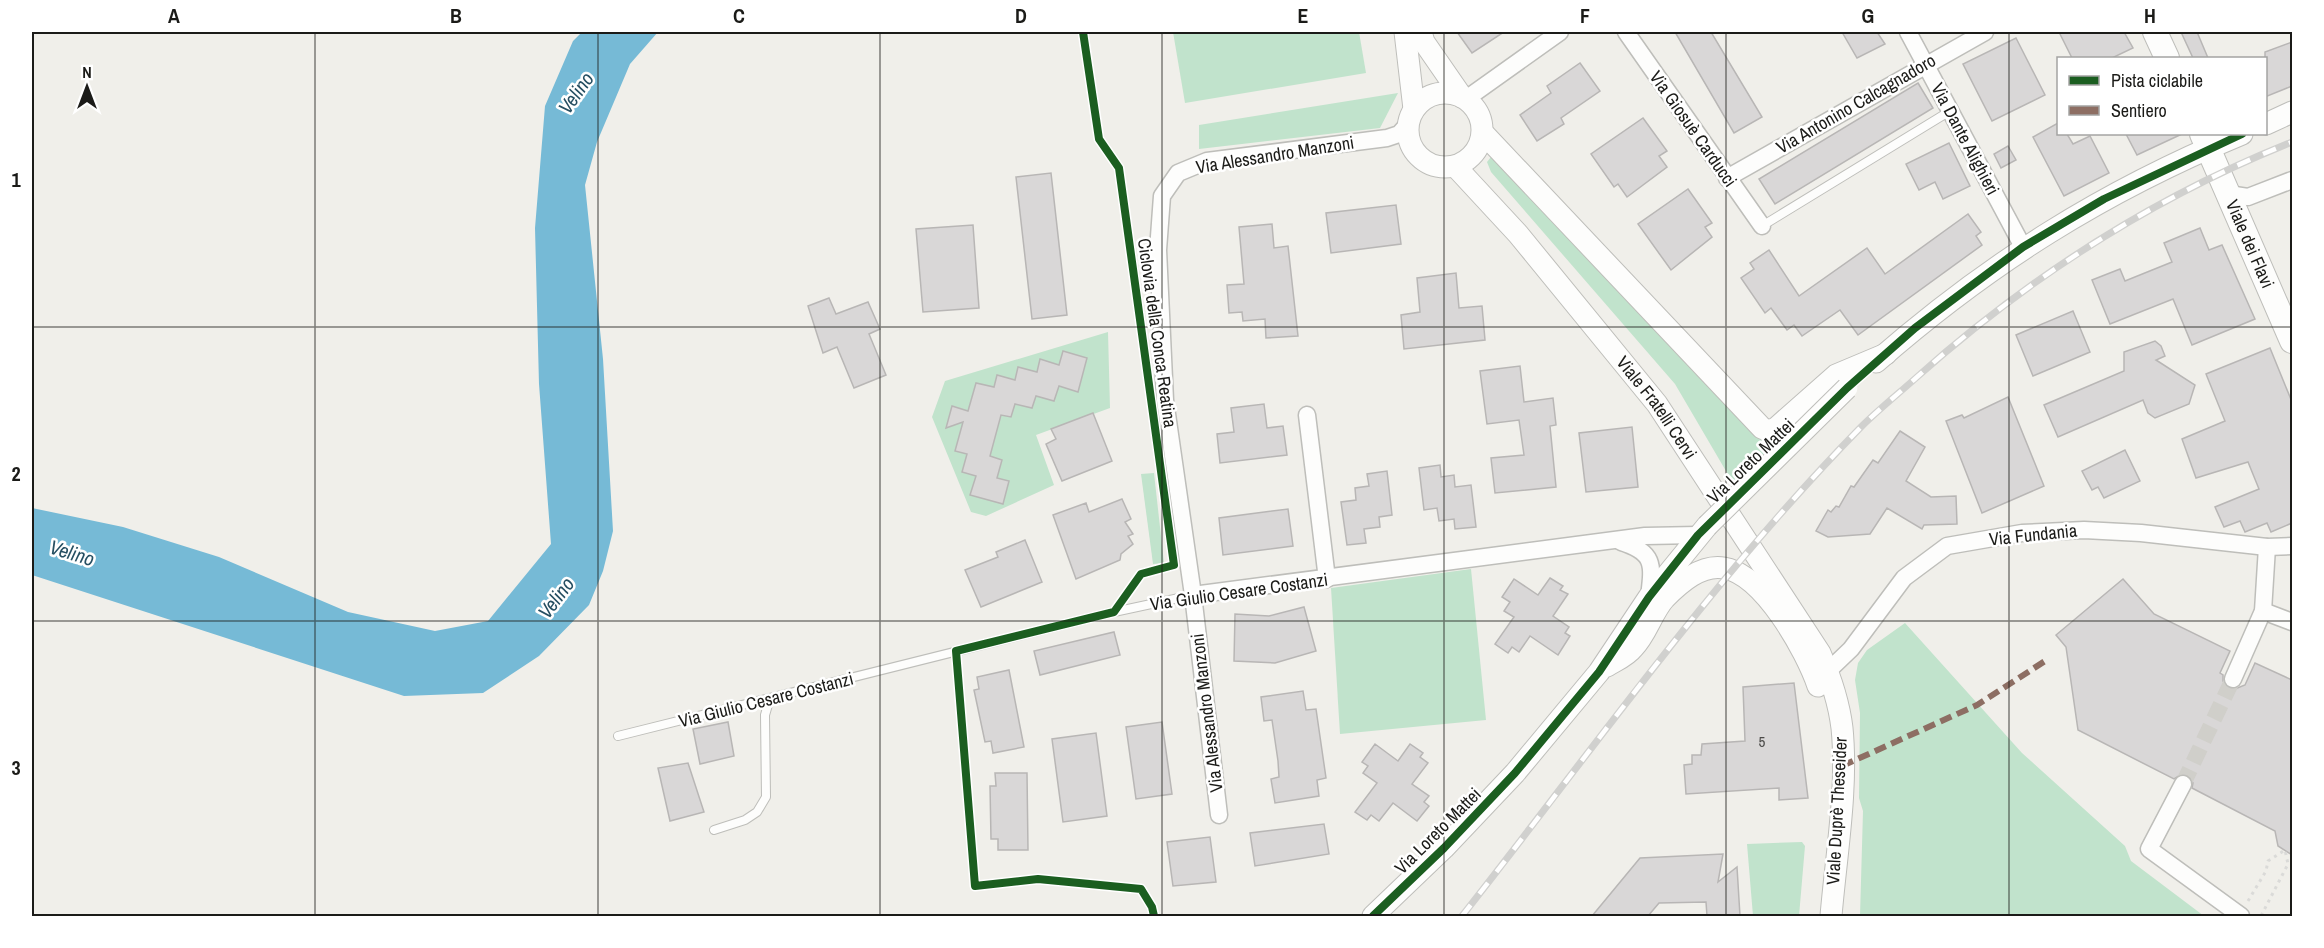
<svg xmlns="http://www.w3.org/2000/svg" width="2324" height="948" font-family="'Archivo Narrow',sans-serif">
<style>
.green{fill:#c1e3cc}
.water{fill:#76bad6}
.building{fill:#d9d7d7;stroke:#b8b6b5;stroke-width:1.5}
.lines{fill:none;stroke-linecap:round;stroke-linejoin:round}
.minor-tunnel{stroke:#d0cfca;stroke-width:16;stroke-dasharray:16 8;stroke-linecap:butt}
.service-casing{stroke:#bebeba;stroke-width:10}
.minor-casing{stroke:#bebeba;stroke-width:19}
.tertiary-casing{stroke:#bebeba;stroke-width:23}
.secondary-casing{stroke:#bebeba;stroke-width:26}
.path{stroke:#dadad8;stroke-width:3;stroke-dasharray:3 4.5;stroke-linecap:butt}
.service{stroke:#fdfdfc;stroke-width:8}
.minor{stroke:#fdfdfc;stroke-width:16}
.tertiary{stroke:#fdfdfc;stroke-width:21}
.secondary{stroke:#fdfdfc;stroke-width:24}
.rail-casing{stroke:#d0d0ce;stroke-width:7}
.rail{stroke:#fff;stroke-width:4.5;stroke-dasharray:14;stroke-linecap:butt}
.tertiary-bridge-casing{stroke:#bebeba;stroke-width:23;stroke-linecap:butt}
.tertiary-bridge{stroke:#fdfdfc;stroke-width:21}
.quiet{stroke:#8d6e63;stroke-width:6;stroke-dasharray:12 6;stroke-linecap:butt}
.cycleway-casing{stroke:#fff;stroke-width:11}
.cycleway{stroke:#1b5e20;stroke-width:8}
.grid{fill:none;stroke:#1b1b18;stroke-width:1.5;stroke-opacity:0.55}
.labels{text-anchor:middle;stroke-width:5;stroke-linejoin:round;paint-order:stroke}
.number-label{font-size:15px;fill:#4c4b49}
.street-label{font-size:18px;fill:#1b1b18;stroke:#fff}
.water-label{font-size:20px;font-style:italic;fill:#264f62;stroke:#fff}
.neatline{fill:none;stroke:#1b1b18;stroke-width:2}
.grid-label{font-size:20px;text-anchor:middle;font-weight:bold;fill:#1b1b18}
</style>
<rect width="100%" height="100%" fill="#f0efea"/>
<g class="green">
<polygon points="1173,32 1359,32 1366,73 1185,103"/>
<polygon points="1398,93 1380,128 1199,149 1199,125"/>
<polygon points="1495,152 1739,414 1772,446 1733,483 1675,384 1491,172 1487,162"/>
<polygon points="1108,332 1110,408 1036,435 1054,485 986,516 971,512 932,417 945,381"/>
<polygon points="1154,473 1164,563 1153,564 1141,474"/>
<polygon points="1471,569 1486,720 1340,734 1331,588"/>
<polygon points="1905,623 2022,753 2125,846 2131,861 2204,916 1860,916 1863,811 1859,798 1860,713 1855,680 1858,663 1867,650"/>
<polygon points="1802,842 1805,846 1799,916 1753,916 1747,844"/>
</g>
<polygon class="water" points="582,32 658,32 630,64 597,142 585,185 603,359 613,531 603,571 589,605 539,656 483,693 404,696 32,575 32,508 123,527 219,557 348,612 435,631 488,621 551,544 539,384 535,228 545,106 573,41"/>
<g class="building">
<polygon points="1457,32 1504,32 1472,53"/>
<polygon points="1675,32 1711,32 1762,117 1734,133"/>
<polygon points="1842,32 1877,32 1885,44 1857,58"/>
<polygon points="2059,32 2124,32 2133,48 2112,58 2072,58"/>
<polygon points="2181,32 2197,32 2208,58 2193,58"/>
<polygon points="2016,38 2045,95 1992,121 1963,64"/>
<polygon points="2292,42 2292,86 2265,97 2265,52"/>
<polygon points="1580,63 1600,91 1561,118 1564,124 1537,141 1520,115 1551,93 1547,86"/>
<polygon points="1918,83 1933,108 1775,204 1759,179"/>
<polygon points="1643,118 1667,151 1659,156 1667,167 1627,197 1618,184 1614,187 1591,154"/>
<polygon points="2058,123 2058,134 2067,134 2073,144 2090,136 2109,173 2064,196 2033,137"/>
<polygon points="2126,134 2182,134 2137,155"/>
<polygon points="1949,143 1970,186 1943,199 1935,182 1919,190 1906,164"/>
<polygon points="2008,146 2016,160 2001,168 1994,154"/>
<polygon points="1051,173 1067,315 1032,319 1016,177"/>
<polygon points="1688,189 1712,223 1705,227 1712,237 1671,270 1638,224"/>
<polygon points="1396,205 1401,244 1331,253 1326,213"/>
<polygon points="1968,214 1981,232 1976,236 1982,245 1858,335 1840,310 1802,336 1794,325 1787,330 1771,308 1765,313 1741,278 1754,269 1750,263 1769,250 1799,296 1867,248 1885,274"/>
<polygon points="1272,224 1274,248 1288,246 1298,336 1266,338 1265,319 1243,321 1242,312 1229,313 1227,285 1244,284 1239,227"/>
<polygon points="973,225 979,308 923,312 916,229"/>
<polygon points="2200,228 2209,250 2222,245 2255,319 2192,345 2173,299 2110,324 2092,280 2120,269 2125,281 2172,262 2164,243"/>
<polygon points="1456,273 1459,308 1482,306 1485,340 1404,349 1401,315 1420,312 1417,278"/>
<polygon points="829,298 836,314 868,302 880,329 869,334 886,375 854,388 837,347 823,353 808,306"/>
<polygon points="2073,311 2090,352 2033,376 2016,335"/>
<polygon points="2155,341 2161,346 2165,356 2156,360 2195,385 2189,404 2155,418 2148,413 2143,400 2058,437 2044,405 2124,371 2124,352"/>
<polygon points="2270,348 2292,402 2292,523 2271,532 2267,523 2245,532 2240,521 2224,527 2215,507 2259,489 2248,462 2196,478 2182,439 2225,421 2206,374"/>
<polygon points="1063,351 1087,358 1078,392 1059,386 1054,401 1036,396 1032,408 1015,404 1011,417 1001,415 990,456 1002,460 997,478 1009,481 1003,504 970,495 976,476 962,472 967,454 955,451 963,422 946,428 952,406 968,411 976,383 994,387 997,375 1015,380 1018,367 1037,372 1040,359 1059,365"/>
<polygon points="1520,366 1524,402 1553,398 1556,425 1550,426 1556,487 1495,493 1491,458 1524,455 1519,420 1487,424 1480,371"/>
<polygon points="2008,397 2044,486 1982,513 1946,421 1962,415 1964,418"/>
<polygon points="1264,404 1267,428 1283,426 1287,455 1220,463 1217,434 1234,432 1231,408"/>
<polygon points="1093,413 1112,461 1062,481 1046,444 1056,439 1051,429"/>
<polygon points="1632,427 1638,487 1586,492 1579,433"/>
<polygon points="1900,431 1925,447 1906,481 1931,497 1956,496 1957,524 1924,525 1922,529 1887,508 1870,534 1828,537 1816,531 1828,510 1831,512 1836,506 1839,507 1851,486 1854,487 1873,460 1878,463"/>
<polygon points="2125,450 2140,481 2104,498 2098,487 2092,490 2082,471"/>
<polygon points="1440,465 1441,477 1454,475 1455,487 1471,485 1476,527 1455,529 1454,519 1439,521 1437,508 1424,510 1419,468"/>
<polygon points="1387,471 1392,515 1379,517 1380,527 1364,529 1366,543 1347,545 1341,502 1356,500 1355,488 1369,486 1367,474"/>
<polygon points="1122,499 1131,519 1125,522 1133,534 1128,536 1133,544 1121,554 1120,560 1076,579 1053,515 1086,503 1089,512"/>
<polygon points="1288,509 1293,546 1223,555 1219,518"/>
<polygon points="1025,540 1042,582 981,607 965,570 998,557 996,552"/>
<polygon points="1550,578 1563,586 1560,590 1568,594 1553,616 1569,627 1565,633 1570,636 1558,655 1530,636 1519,652 1512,647 1508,653 1495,644 1514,617 1504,611 1510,602 1502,597 1514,579 1538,595"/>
<polygon points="2123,579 2154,614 2230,651 2220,673 2223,675 2223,681 2228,688 2235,689 2245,685 2255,663 2292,680 2292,855 2278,846 2275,831 2192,788 2193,783 2188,775 2182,774 2174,779 2078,730 2066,647 2056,635"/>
<polygon points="1304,607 1316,651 1275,663 1234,661 1235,614 1269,616"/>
<polygon points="1114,632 1120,655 1040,675 1034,651"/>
<polygon points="1009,670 1024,747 993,753 991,741 985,742 974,690 979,689 977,677"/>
<polygon points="1794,683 1808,798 1779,800 1779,788 1686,794 1684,765 1692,764 1692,755 1701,755 1702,744 1745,741 1743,687"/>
<polygon points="1303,691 1306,710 1316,709 1326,778 1317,780 1319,796 1275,803 1271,779 1279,777 1278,761 1272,720 1264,721 1261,697"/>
<polygon points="728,722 734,756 700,764 693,729"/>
<polygon points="1162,722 1172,794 1136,799 1126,727"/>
<polygon points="1096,733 1107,816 1063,822 1052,739"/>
<polygon points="1375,744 1398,761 1410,744 1423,753 1420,757 1428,763 1412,784 1429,796 1424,802 1429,806 1417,821 1393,803 1379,821 1371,815 1367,820 1355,812 1377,783 1363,773 1368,766 1362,762"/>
<polygon points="688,763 704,812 670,821 658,768"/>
<polygon points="995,773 1027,773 1028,850 998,850 998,839 991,839 990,786 996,786"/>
<polygon points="1324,824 1329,854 1255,866 1250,833"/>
<polygon points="1210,837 1216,882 1173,886 1167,842"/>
<polygon points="1723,854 1718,882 1737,867 1740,916 1707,916 1706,902 1659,903 1648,916 1592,916 1640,858"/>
</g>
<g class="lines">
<polyline class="minor-tunnel" points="2183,784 2233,679"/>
<defs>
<g id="service">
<polyline points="1762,226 1950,111"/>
<polyline points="618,736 1114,612 1193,595"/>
<polyline points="714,830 745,820 757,812 766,797 765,715 770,698"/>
</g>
<g id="minor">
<polyline points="1626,32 1762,226"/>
<polyline points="1908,32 2023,247"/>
<polyline points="1466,99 1560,32"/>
<polyline points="1727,178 1985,32"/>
<polyline points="2228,194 2248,197 2292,180"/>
<polyline points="1307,415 1327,579"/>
<path d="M1621,542C1655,553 1653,564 1649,597"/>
<polyline points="1193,595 1645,536 1698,535"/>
<polyline points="2263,611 2292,622"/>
<polyline points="1828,671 1851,649 1904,578 1947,546 2022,533 2084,530 2141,533 2267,547 2292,546"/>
<polyline points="2233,679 2263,611 2267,547"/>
<polyline points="2183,784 2149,849 2241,916"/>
<polyline points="1219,815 1193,595 1165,400 1158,250 1162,196 1178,173 1207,161 1387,138 1399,134 1408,124"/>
</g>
<g id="tertiary">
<polyline points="1405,32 1414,109"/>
<polyline points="1421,32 1424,42 1462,97"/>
<circle cx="1445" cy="130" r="37"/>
<polyline points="2266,124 2292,112"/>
<polyline points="1483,133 1762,428 1769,431 1776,428 1836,375 1886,354"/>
<path id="s1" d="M1455,166L1518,234L1657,404L1820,653C1830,676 1839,703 1842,728C1848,788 1836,856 1831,916"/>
<path d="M1876,362C1989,263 2104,191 2242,134"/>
<path d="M1607,666C1615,661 1627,656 1633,648C1647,634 1652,612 1665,598C1680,583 1701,564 1724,568C1764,575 1806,651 1818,686"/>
<polyline points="1373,916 1444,848 1515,773 1599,672 1649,597 1707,526"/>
</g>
<g id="secondary">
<polyline points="2155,32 2167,58"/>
<path id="s2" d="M2202,134L2292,341"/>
</g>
</defs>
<use href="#service" class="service-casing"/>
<use href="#minor" class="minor-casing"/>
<use href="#tertiary" class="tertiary-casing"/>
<use href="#secondary" class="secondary-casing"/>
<polyline class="path" points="2248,901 2266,871 2268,861 2285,850 2288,864 2261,916"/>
<use href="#service" class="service"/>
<use href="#minor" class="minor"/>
<use href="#tertiary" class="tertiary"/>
<use href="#secondary" class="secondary"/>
<defs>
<path id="rail" d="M1462,916C1592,751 1713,578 1861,427C1878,410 1898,394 1917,377C2028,278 2154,197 2292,142"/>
</defs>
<use href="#rail" class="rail-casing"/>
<use href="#rail" class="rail"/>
<defs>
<polyline id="tertiary-bridge" points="1707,526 1847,388"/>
</defs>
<use href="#tertiary-bridge" class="tertiary-bridge-casing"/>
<use href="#tertiary-bridge" class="tertiary-bridge"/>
<polyline class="quiet" points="1842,766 1977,705 2045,661"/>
<defs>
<g id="cycleway">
<polyline points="1083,32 1099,139 1119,168 1174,565 1141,574 1114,612 956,651 975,886 1038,879 1141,889 1152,907 1154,916"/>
<polyline points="1373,916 1444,848 1515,773 1599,672 1649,597 1698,535 1847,388 1915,328 2023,247 2104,199 2242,134"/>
</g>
</defs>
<use href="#cycleway" class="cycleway-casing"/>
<use href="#cycleway" class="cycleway"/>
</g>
<path class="grid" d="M315,32V916M598,32V916M880,32V916M1162,32V916M1444,32V916M1726,32V916M2009,32V916M32,327H2292M32,621H2292"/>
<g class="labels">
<g class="number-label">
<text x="1762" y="747">5</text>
</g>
<g class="street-label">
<text transform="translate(1856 104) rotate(-30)" y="6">Via Antonino Calcagnadoro</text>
<text transform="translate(1693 129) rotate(55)" y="6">Via Giosuè Carducci</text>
<text transform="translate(1965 139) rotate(62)" y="6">Via Dante Alighieri</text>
<text transform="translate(1275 155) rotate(-9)" y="6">Via Alessandro Manzoni</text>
<text dy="6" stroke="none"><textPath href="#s2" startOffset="120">Viale dei Flavi</textPath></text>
<text transform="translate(1157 333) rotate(82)" y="6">Ciclovia della Conca Reatina</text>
<text dy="6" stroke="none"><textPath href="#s1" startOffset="315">Viale Fratelli Cervi</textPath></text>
<text transform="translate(1751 461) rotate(-44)" y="6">Via Loreto Mattei</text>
<text transform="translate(2033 535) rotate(-6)" y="6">Via Fundania</text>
<text transform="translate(1239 592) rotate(-8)" y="6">Via Giulio Cesare Costanzi</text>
<text transform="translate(766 700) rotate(-14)" y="6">Via Giulio Cesare Costanzi</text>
<text transform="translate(1207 713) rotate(-97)" y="6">Via Alessandro Manzoni</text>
<text transform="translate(1837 811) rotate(-87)" y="6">Viale Duprè Theseider</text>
<text transform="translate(1438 831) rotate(-45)" y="6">Via Loreto Mattei</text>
</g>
<g class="water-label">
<text transform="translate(576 93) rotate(-55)" y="7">Velino</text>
<text transform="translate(72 553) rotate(17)" y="7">Velino</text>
<text transform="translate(556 598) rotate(-53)" y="7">Velino</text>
</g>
</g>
<rect width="2324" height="948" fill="none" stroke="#ffffff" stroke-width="66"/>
<rect x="2057" y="57" width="210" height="78" fill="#ffffff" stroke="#a4a4a3" stroke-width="1.5"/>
<rect x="2069" y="76" width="30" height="9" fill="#1b5e20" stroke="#a4a4a3" stroke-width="1.5"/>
<text x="2111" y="87" font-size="18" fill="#1b1b18">Pista ciclabile</text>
<rect x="2069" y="106" width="30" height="9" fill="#8d6e63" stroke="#a4a4a3" stroke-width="1.5"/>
<text x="2111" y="117" font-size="18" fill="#1b1b18">Sentiero</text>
<g transform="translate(87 87)" stroke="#ffffff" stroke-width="4.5" paint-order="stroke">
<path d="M0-4.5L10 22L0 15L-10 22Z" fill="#1b1b18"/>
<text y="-9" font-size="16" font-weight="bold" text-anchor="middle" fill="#1b1b18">N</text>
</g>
<rect x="33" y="33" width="2258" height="882" class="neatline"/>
<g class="grid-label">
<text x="174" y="23">A</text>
<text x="456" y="23">B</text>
<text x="739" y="23">C</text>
<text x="1021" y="23">D</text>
<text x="1303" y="23">E</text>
<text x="1585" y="23">F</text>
<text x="1868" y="23">G</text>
<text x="2150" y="23">H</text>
<text x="16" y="187">1</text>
<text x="16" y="481">2</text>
<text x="16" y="775">3</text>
</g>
</svg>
